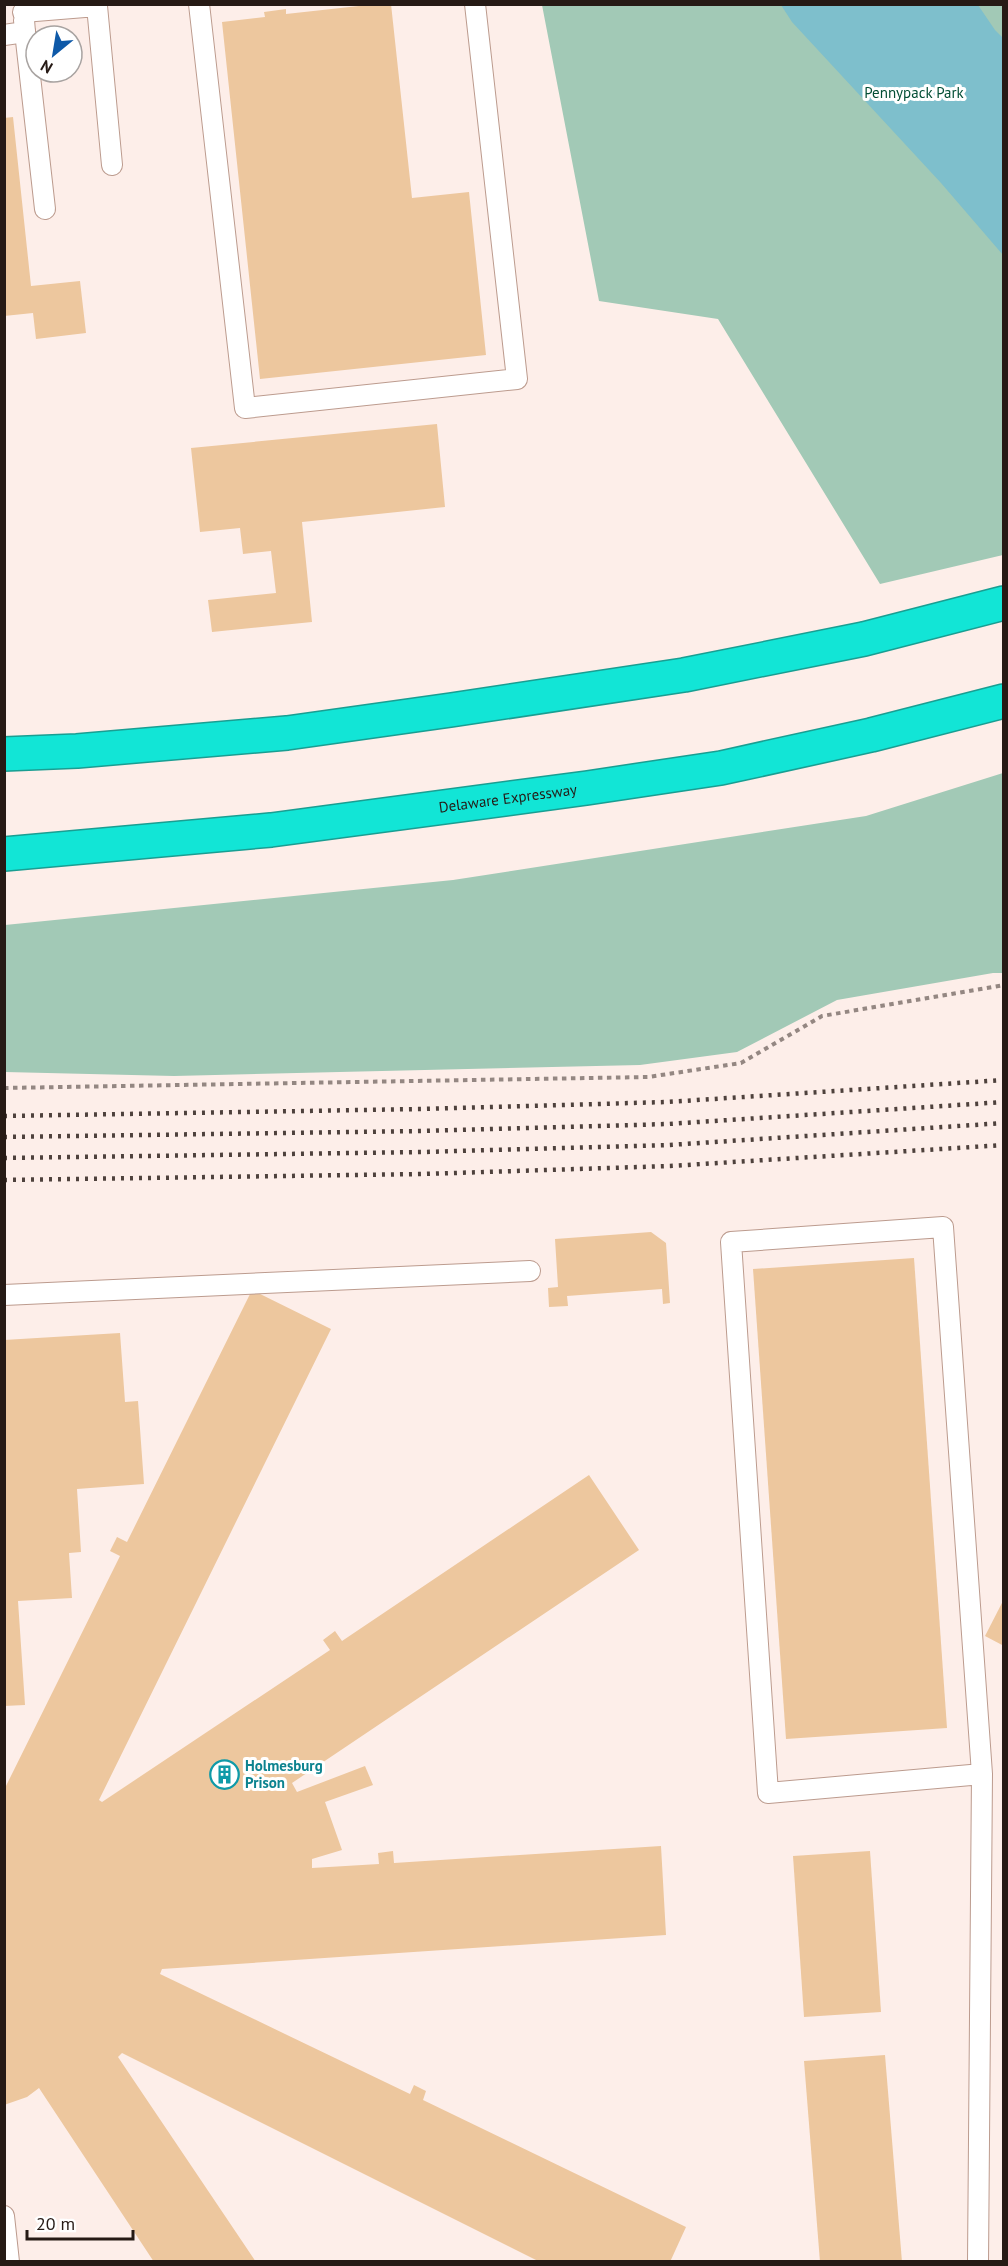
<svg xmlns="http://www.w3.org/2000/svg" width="1008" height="2266" font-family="'PT Sans',sans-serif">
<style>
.green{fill:#a2c9b6}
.water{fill:#7ebfcc}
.building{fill:#edc79e}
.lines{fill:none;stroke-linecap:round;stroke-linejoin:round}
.service-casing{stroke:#bc9b8e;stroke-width:22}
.motorway-casing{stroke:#199e92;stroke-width:36}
.path{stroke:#948782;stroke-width:4;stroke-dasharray:4.5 4.5;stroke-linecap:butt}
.service{stroke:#fff;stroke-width:20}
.motorway{stroke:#12e5d6;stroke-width:33}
.rail{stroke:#4e413c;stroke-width:4.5;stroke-dasharray:3 6;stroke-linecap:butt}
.labels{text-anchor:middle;stroke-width:6;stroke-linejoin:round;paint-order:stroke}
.park-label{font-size:15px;fill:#034e35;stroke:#fff}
.street-label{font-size:15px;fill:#261a15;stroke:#fff}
.culture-label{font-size:15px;font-weight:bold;fill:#0d838f;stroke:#fff;text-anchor:start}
</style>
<rect width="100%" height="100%" fill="#fdeee9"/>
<g class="green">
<polygon points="542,5 1003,5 1003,555 880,584 718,319 599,301"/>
<polygon points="1003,773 1003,973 993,973 837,1000 737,1052 640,1065 174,1076 5,1072 5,925 453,880 866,816"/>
</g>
<polygon class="water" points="781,5 978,5 995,30 1003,38 1003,255 941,183 792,22"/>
<g class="building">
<polygon points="377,4 391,4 412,198 469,192 486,355 260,379 222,22 265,17 264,12 286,9 286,14"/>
<polygon points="13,117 31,286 80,281 86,333 36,339 33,313 4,316 4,118"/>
<polygon points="437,424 445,507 302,522 312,622 212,632 208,600 276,593 271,551 243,554 240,528 200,532 191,448"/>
<polygon points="651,1232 666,1243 670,1303 663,1304 662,1289 567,1296 568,1306 549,1307 548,1288 558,1287 555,1239"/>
<polygon points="914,1258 947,1728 786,1739 753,1269"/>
<polygon points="252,1290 331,1329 99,1800 102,1802 330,1650 323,1640 335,1631 342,1641 589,1475 639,1550 292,1783 297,1792 365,1766 373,1785 325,1802 342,1850 312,1859 312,1868 379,1864 378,1853 393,1851 394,1863 661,1846 666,1935 162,1969 160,1974 410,2094 414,2085 426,2091 423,2100 686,2227 670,2262 540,2262 122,2053 118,2057 256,2262 154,2262 39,2088 27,2097 4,2105 4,1790 120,1556 110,1551 117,1537 127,1542"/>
<polygon points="120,1333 125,1402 138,1401 144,1484 77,1489 81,1552 69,1553 72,1598 18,1601 25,1705 4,1706 4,1340"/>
<polygon points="1004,1599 1004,1646 985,1636"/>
<polygon points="870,1851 881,2012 804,2017 793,1856"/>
<polygon points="885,2055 902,2262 820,2262 804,2061"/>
</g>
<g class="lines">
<defs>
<g id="service">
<polyline points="199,4 245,408 517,379 475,4"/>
<polyline points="23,12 97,6 112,165"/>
<polyline points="25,32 45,209"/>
<polyline points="4,35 25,32 24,20"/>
<polyline points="4,1295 530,1271"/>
<polyline points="4,2216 9,2262"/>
<polyline points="978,2262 982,1774 943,1227 731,1242 768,1793 982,1774"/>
</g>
<g id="motorway">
<polyline points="4,754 77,751 287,733 451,710 684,675 864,639 1004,603"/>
<path id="s1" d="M4,854L271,830L587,788L721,768L871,735L1004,701"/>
</g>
</defs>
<use href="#service" class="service-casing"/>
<use href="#motorway" class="motorway-casing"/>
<polyline class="path" points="4,1088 648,1077 741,1063 822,1016 1004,985"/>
<use href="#service" class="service"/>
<use href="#motorway" class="motorway"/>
<g class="rail">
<polyline points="4,1116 422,1109 667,1102 1004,1080"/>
<polyline points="4,1137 422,1131 668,1124 1004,1102"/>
<polyline points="4,1158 423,1152 669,1145 1004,1123"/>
<polyline points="4,1180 423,1174 670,1166 1004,1145"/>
</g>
</g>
<defs>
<symbol id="building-ring" viewBox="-11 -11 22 22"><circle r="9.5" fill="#fff" stroke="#0f9aa8" stroke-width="1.5"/><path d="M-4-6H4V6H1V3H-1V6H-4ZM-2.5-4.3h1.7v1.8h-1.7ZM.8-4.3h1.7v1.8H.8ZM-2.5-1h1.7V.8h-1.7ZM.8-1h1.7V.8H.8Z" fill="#0f9aa8"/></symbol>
</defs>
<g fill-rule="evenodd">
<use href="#building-ring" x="208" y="1758" width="33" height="33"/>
</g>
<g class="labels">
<g class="park-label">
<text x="914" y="98">Pennypack Park</text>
</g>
<g class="street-label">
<text dy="5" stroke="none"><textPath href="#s1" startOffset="507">Delaware Expressway</textPath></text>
</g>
<g class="culture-label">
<text x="245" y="1771">Holmesburg<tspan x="245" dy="17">Prison</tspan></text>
</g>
</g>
<rect width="1008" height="2266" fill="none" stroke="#261a15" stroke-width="12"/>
<g transform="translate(54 54) rotate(210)"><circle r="28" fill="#ffffff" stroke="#a8a3a1" stroke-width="1.5"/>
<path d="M0-4.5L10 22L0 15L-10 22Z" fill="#0e59a8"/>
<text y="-9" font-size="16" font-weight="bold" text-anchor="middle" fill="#261a15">N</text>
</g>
<path d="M27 2230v9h106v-9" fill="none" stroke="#261a15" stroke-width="3"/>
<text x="36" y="2230" font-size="18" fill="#261a15" stroke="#ffffff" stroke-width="4.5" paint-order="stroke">20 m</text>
</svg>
